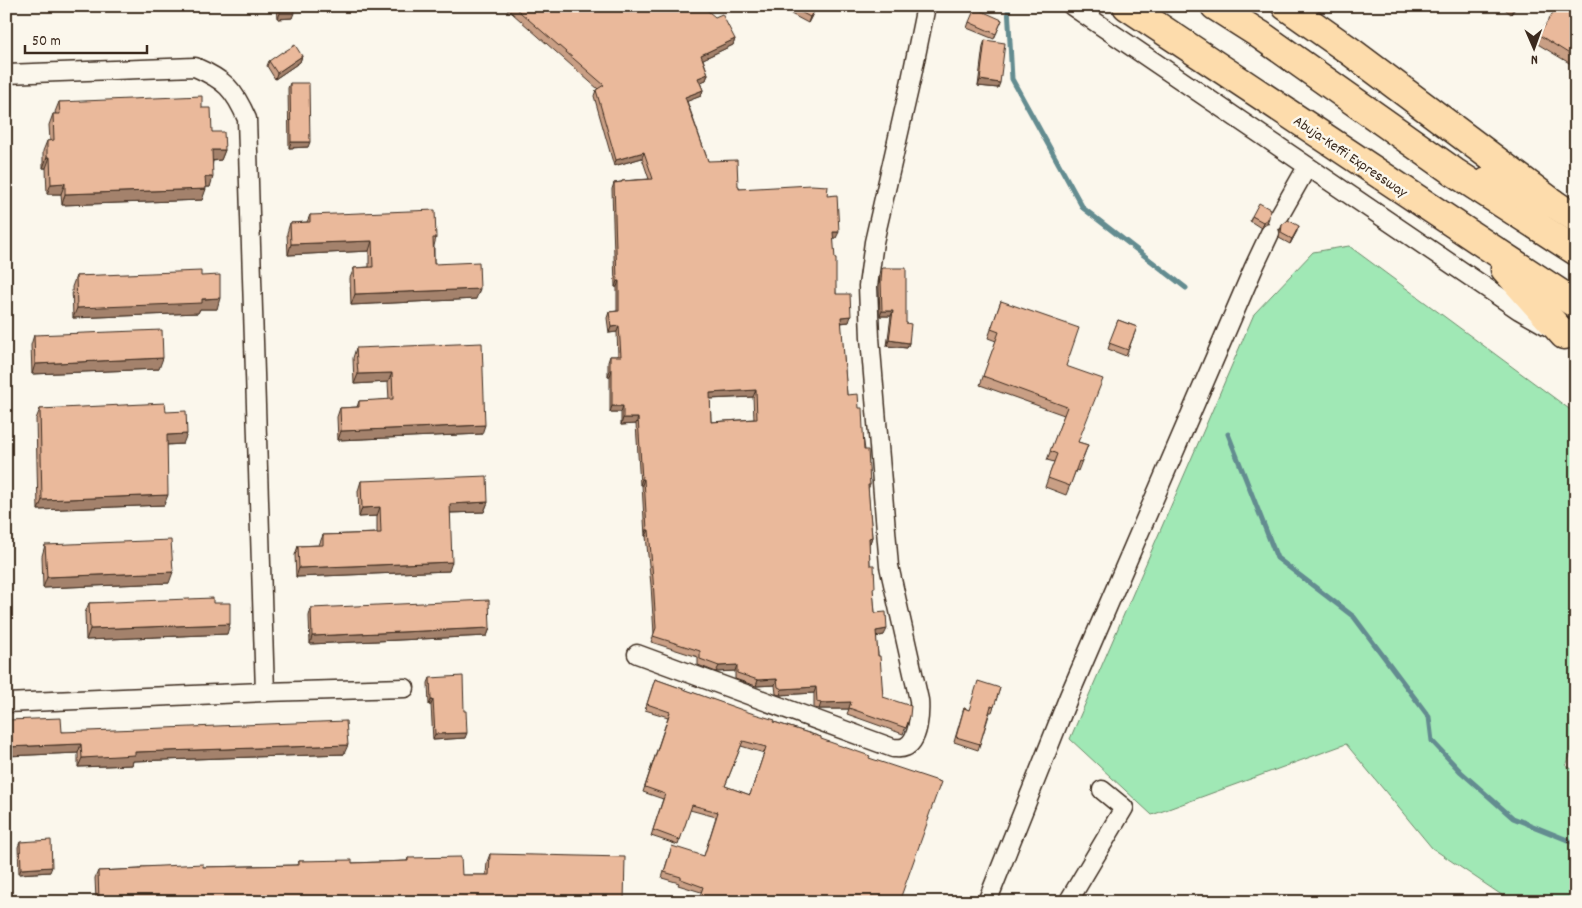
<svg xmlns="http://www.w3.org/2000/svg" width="1582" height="908" font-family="Dekko,sans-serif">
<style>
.green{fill:#a0e8b5;stroke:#6e896a}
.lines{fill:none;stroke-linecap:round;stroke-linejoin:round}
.stream{stroke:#648c90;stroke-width:5}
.minor-casing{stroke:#3b2a1e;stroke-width:21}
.trunk-casing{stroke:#3b2a1e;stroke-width:31}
.motorway-casing{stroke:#3b2a1e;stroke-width:31}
.minor{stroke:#fbf7ec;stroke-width:18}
.trunk{stroke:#fddcac;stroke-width:28}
.motorway{stroke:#fddcac;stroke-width:28}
.wall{fill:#c99f85;stroke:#3b2a1e;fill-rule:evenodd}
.shaded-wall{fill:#a4826c;stroke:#3b2a1e}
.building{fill:#eab99b;stroke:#3b2a1e;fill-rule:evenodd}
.labels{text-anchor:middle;stroke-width:5;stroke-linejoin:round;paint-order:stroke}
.street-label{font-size:15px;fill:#3b2a1e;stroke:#fbf7ec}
</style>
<rect width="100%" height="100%" fill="#fbf7ec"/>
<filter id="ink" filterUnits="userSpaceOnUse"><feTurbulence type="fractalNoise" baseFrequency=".02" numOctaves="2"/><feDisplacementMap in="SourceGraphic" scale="10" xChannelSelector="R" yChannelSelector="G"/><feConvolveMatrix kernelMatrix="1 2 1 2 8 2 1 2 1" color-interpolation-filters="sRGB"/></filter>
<g filter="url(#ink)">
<polygon class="green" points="1349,246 1576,414 1576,738 1566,766 1576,771 1576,902 1512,902 1432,848 1346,744 1152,815 1070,739 1254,314 1313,252"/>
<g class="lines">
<g class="stream">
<polyline points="1008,6 1012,79 1083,208 1186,288"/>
<polyline points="1228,434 1277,558 1354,617 1429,717 1432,741 1461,772 1513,818 1570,841 1576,845"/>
</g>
<defs>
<g id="minor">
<polyline points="1072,6 1519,310 1549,327"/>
<path d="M6,74L195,67C225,80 234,89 247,119L265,692L6,703"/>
<polyline points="1277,220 1307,167"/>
<path d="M637,654L893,748C897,748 901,749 905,747C919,741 920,713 919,700L889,566L870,338L868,286L874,242L911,80L926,6"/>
<polyline points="265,692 405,688"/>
<polyline points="987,902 1069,696 1254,267 1270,233"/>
<polyline points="1068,902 1124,808 1102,790"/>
</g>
<polyline id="trunk" points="1286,6 1350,51 1554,204 1576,218"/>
<g id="motorway">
<polyline points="1127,6 1483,243 1576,304"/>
<polyline points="1215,6 1259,34 1454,172 1576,251"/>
<polyline points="1487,182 1554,204"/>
<polyline points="1505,269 1564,335"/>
</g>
</defs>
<use href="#minor" class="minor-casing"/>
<use href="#trunk" class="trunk-casing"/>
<use href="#motorway" class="motorway-casing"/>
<use href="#minor" class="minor"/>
<use href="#trunk" class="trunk"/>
<use href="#motorway" class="motorway"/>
</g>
<g class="wall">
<polygon points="277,6 293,6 292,18 278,19"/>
<path d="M504,6H702L735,39L733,45L703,59L708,74L706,80L700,82L703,90L701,96L687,101L708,161L738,186L739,189L827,196L836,238H833L836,294L849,322L841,323L847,395L859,408L870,485L868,489L872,537L870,543L869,544L870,565L873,592L875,613L884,635L876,637L883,697L910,716L903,734L847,714L849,709H819L814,708V693L780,695L776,694L775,685L756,686L735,679V671L716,672L698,665V657L651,642L654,634L651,585L646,536H645L642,485H640L636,424L621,425V412H610V376H608V362L610,356H618L617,332L609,333L607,318L609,312L617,311V287H615L612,189L614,183L621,182L622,181L649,179L642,158L614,166L594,96L596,90L598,89ZM753,397L754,419L711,422L710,399Z"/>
<polygon points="817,6 808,23 791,14 793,8"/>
<polygon points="1501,6 1517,6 1511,14"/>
<polygon points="1576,11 1576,67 1536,43 1539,35"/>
<polygon points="1002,20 994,39 967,28 969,22"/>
<polygon points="985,40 998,88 978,86 983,46"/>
<polygon points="302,56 300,62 275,79 267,66 269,61"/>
<polygon points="290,83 308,147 289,148 288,88"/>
<polygon points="59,102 202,108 212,132 225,150 221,160 213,161 210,187 206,187 202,200 62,205 61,194 47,194 46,168 43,168 43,151 47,141 50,141 49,125 53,114 56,114 55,112"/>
<polygon points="310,215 436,238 434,246 434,264 476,299 351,305 350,278 354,268 369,267 369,251 288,255 287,233 290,223 307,222"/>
<polygon points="1252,216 1267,223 1261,228 1250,221"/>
<polygon points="1282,225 1297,231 1290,244 1279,238 1280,230"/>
<polygon points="882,268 906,323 909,343 907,348 887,346 891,316 880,316 879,287 880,274"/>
<polygon points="76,276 201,276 217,309 200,309 198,313 73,318 72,287"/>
<polygon points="1001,301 1066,366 1078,442 1088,445 1078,471 1076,470 1066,495 1045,487 1054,462 1047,460 1064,415 980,385 996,341 988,338"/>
<polygon points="1118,320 1137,327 1126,356 1108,349"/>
<polygon points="34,335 159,369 32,374 31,345"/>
<polygon points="356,348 482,434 338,440 337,417 340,408 357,407 359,401 389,400 388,382 354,384 353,358"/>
<polygon points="40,409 166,412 183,444 167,445 164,505 38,510 36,419"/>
<polygon points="361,481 488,502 484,512 450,513 449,571 296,577 295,555 298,546 319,545 323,535 377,533 377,516 359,517 358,491"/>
<polygon points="45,545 169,583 43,588 42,556"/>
<polygon points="89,603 213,603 227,634 86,640 85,613"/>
<polygon points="311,608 490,628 487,636 310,644 309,616"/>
<polygon points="430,678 464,711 465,738 433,740 431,705 429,705 428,683"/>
<path d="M655,679L774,722L821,737L701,892L678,885L679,883L662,878L670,852L704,856L716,817L690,810L678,845L651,836L663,799L643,792L668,717L645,710ZM741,746L764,753L750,795L725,786Z"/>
<polygon points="1000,688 992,712 990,712 978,750 954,742 964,708 969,710"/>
<polygon points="8,720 62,732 344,754 133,761 132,765 78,767 78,753 6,756 6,724"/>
<polygon points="20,842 50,872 19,874 18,847"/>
<polygon points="490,854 624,902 91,902 91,901 96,900 95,878 98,871 140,869 141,867 203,867 297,865 299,861 352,863 407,861 408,858 462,875 486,875 487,862"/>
</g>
<g class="shaded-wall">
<polygon points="816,6 817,6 808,23 810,17"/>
<polygon points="1514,6 1517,6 1511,14"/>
<polygon points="280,13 294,13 292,18 278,19"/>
<polygon points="735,39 733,45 699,61 701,55"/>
<polygon points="302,56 300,62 275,79 277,73"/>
<polygon points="708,74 706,80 696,84 698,78"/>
<polygon points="980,80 1000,83 998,88 978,86"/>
<polygon points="703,90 701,96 683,103 685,97"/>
<polygon points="291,142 310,142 308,147 289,148"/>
<polygon points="212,150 225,150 221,160 208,161"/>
<polygon points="644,152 642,158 614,166 616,160"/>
<polygon points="47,157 50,157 46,168 43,168"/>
<polygon points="205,177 213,177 210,187 202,187"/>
<polygon points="65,183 61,194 47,194 51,184"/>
<polygon points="206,189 202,200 62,205 65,194"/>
<polygon points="1269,218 1267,223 1261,228 1263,222"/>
<polygon points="1299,226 1297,231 1290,244 1292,239"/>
<polygon points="833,232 839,232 836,238 831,238"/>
<polygon points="372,241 369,251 288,255 291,244"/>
<polygon points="617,281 619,281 617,287 615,287"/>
<polygon points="480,289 476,299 351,305 355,294"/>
<polygon points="220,298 217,309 200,309 198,313 73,318 77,308"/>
<polygon points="882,311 893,311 891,316 880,316"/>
<polygon points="851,316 849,322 839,323 841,317"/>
<polygon points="619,326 617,332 609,333 611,327"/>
<polygon points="889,340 909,343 907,348 887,346"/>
<polygon points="163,358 159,369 32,374 35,364"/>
<polygon points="610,370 612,370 610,376 608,376"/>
<polygon points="392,373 388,382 354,384 358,374"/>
<polygon points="756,390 753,397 707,399 710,393"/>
<polygon points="612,406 623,406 621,412 610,412"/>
<polygon points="623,418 638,418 636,424 621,425"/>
<polygon points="485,425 482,434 338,440 341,431"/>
<polygon points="187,434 183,444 163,445 167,435"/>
<polygon points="642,479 644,479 642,485 640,485"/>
<polygon points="168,495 164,505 38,510 42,500"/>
<polygon points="488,502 484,512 446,513 450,504"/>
<polygon points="380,507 377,516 359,517 362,508"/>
<polygon points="647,530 649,530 646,536 645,536"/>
<polygon points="872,537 870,543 867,544 869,538"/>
<polygon points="452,562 449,571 296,577 299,568"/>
<polygon points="173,572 169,583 43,588 47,577"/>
<polygon points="230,624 227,634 86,640 90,629"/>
<polygon points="490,628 487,636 310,644 312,636"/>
<polygon points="887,629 884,635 874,637 876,631"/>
<polygon points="737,665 735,671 716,672 719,666"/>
<polygon points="777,679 775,685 756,686 758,680"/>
<polygon points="816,687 814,693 780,695 782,689"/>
<polygon points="431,700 433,700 431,705 429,705"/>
<polygon points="851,702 849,709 819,709 821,703"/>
<polygon points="467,733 465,738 433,740 435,734"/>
<polygon points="81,744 78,753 6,756 6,747"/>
<polygon points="348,745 344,754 133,761 132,765 78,767 82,758 135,752"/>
<polygon points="52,867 50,872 19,874 21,869"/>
<polygon points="489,899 488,902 462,902 463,900"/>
</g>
<g class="building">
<polygon points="280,6 293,6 294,13 280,13"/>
<path d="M513,6H702L715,17L722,14L735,39L701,55L708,74L698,78L703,90L685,97L708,161L737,160L738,186H739V189L811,185L828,186L827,196L837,195L839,232H833L835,259H836V294H850L851,316L841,317L847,395L858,394L859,408H862L864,450H868L870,485H868L872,537L869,538L870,565H874L875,588H873L875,613L886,612L887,629L876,631L878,656H880L883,697L911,706L910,716L906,728L849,708L851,702L821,703L817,702L816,687L782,689L778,687L777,679L758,680L737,673V665L719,666L700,659V651L653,636L656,628L653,579L649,530H647L644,479H642L638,418H623V406H612V370H610V356H621L619,326L611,327L609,312L619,311V281H617L614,183L622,182V181L653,179L644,152L616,160L596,90L604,85ZM756,390L757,419L711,422L710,393Z"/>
<polygon points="794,6 816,6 810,17 793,8"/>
<polygon points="1557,6 1568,6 1576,11 1576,58 1539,35"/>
<polygon points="975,8 1002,20 996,34 969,22"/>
<polygon points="985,40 1005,43 1000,83 980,80"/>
<polygon points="295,45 302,56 277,73 269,61 282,52 282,53"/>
<polygon points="290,83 309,83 310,142 291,142"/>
<polygon points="202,96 202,108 211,108 212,132 224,132 225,150 212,150 213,177 205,177 206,189 65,194 65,183 51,184 50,157 47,157 47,141 54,140 53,114 60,114 59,102"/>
<polygon points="1259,203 1270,209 1269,218 1263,222 1252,216"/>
<polygon points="435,210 436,238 433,238 434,264 479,262 480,289 355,294 354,268 373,267 372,241 291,244 290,223 310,222 310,215"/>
<polygon points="1288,220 1299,226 1292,239 1281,233 1282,225"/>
<polygon points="882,268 906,268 906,323 911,324 909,343 889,340 893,311 882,311 881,281"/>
<polygon points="201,271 201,276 220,275 220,298 202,299 202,303 77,308 76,276"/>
<polygon points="1001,301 1079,328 1066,366 1103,379 1078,442 1088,445 1081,462 1079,461 1070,486 1048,478 1057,454 1050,451 1067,407 983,376 999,332 991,329"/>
<polygon points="1118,320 1137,327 1128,350 1109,343"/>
<polygon points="162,330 163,358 35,364 34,335"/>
<polygon points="482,343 485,425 341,431 340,408 359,407 359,401 393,399 392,373 358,374 356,348"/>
<polygon points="165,403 166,412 186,411 187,434 167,435 168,495 42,500 40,409"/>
<polygon points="487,476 488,502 450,504 452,562 299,568 298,546 323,545 323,535 381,533 380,507 362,508 361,481"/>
<polygon points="171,540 173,572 47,577 45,545"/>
<polygon points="213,598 213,603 230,603 230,624 90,629 89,603"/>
<polygon points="489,600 490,628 312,636 311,608"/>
<polygon points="463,676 464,711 466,711 467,733 435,734 433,700 431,700 430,678"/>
<path d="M655,679L751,713L775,720L774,722L821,737V739L870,756L869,758L941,782L928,818H929L899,902H698L703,887L681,879V877L664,872L672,846L704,856L718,812L692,805L680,840L653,830L665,794L645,787L670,712L647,704ZM743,741L766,747L750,795L725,786Z"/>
<polygon points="978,681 1000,688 994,707 991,706 980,744 956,737 964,708 969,710"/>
<polygon points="61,718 62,732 346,721 348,745 135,752 135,755 82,758 81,744 6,747 6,734 8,734 8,720"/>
<polygon points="51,840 52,867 21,869 20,842"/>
<polygon points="490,854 625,857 624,902 489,902 489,899 463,900 463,902 91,902 91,901 99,900 98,871 141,869 141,867 203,864 203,867 299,865 299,861 352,860 352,863 408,861 408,858 461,857 462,875 489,875"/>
</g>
</g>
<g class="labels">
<g class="street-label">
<text transform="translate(1351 156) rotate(34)" y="5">Abuja-Keffi Expressway</text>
</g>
</g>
<rect width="1582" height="908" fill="none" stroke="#fbf7ec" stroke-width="25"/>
<rect x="12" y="12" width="1557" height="883" fill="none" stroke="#3b2a1e" stroke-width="2" filter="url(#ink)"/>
<g transform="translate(1534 48) rotate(178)" stroke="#fbf7ec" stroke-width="4" paint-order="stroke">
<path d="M0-4L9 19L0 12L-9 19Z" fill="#3b2a1e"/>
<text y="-8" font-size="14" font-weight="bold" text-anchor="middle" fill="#3b2a1e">N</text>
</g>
<path d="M25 45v8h122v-8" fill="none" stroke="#3b2a1e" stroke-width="2.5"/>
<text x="32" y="45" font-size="15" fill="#3b2a1e" stroke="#fbf7ec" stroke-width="4" paint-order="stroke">50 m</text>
</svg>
